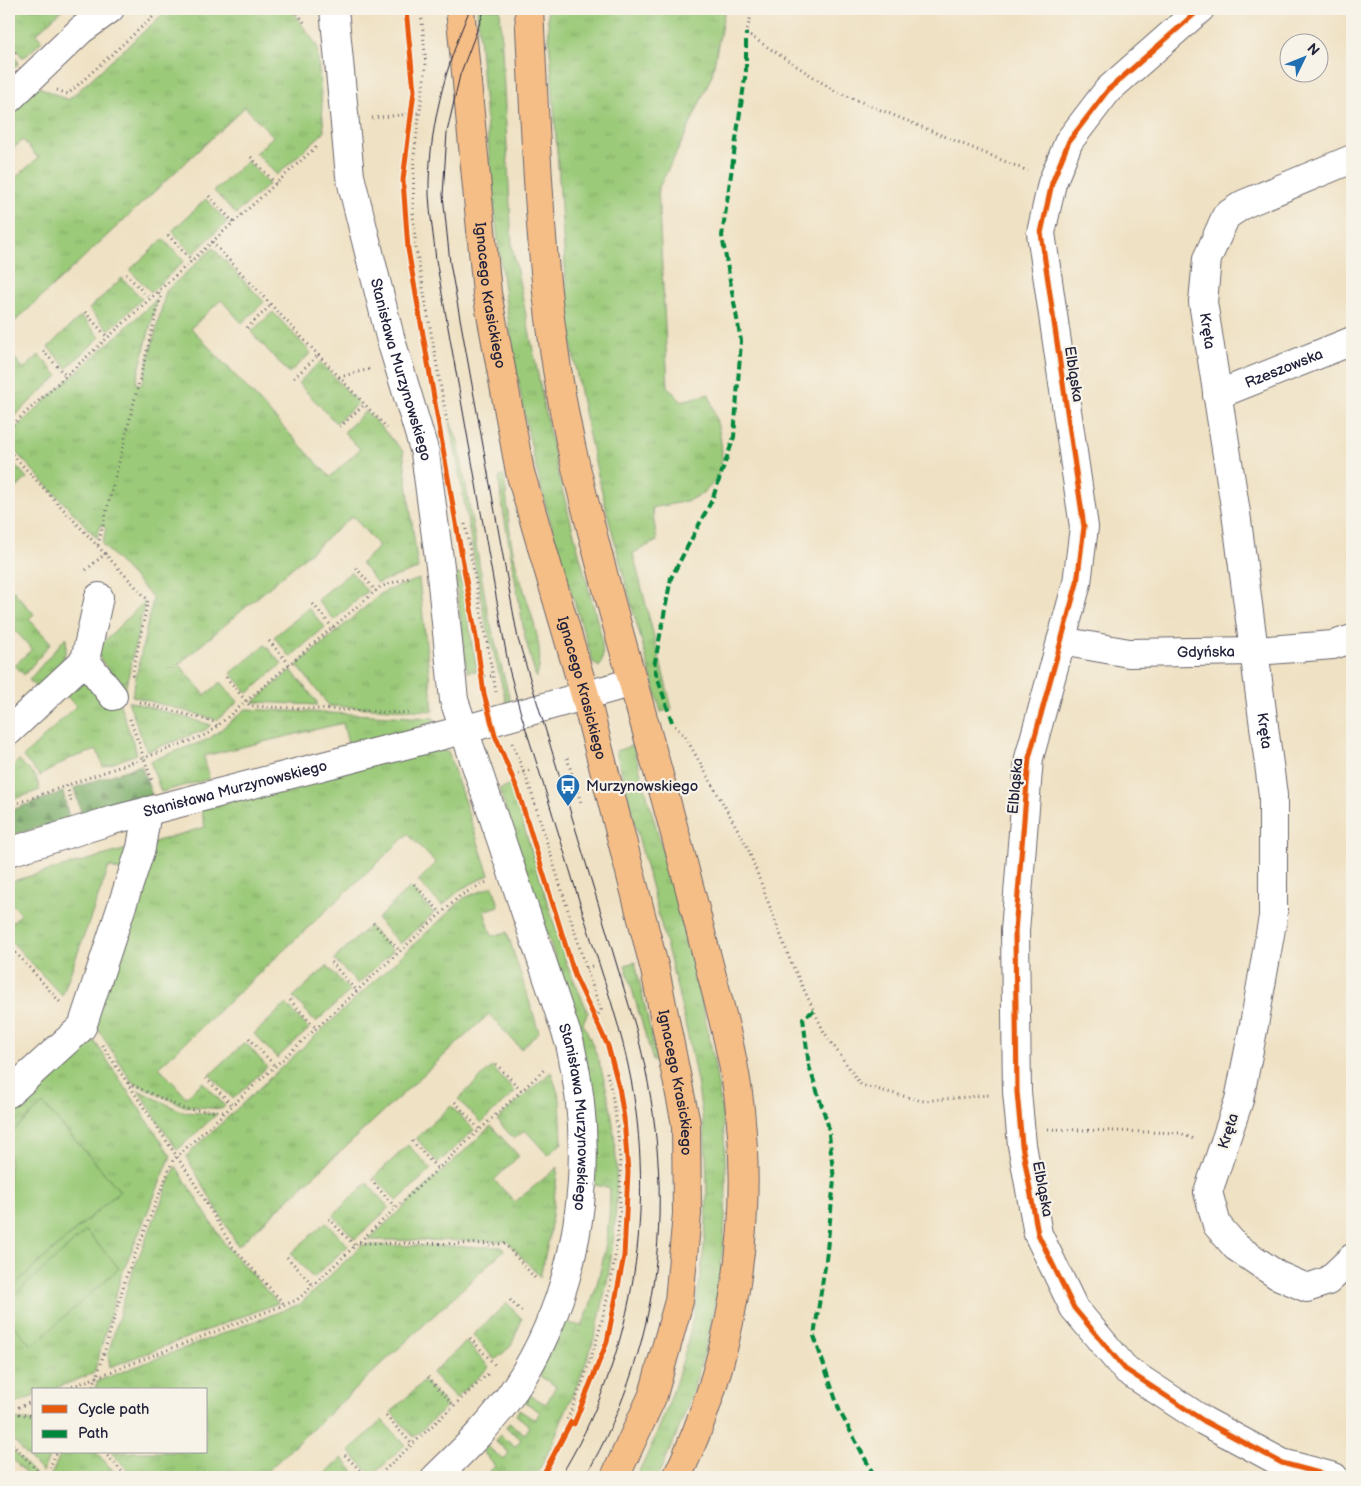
<svg xmlns="http://www.w3.org/2000/svg" width="1361" height="1486" font-family="'Balsamiq Sans',sans-serif">
<style>
.grass{fill:url(#grass-tufts);stroke:#5e765a}
.forest{fill:url(#forest-firs);stroke:#4f6852}
.pitch{fill:#9bca79;stroke:#5e765a}
.lines{fill:none;stroke-linecap:round;stroke-linejoin:round}
.minor-casing{stroke:#6a656b;stroke-width:30}
.major-casing{stroke:#6a656b;stroke-width:30}
.path{stroke:#6a656b;stroke-width:3;stroke-dasharray:1 4;stroke-linecap:butt}
.minor{stroke:#fff;stroke-width:28}
.major{stroke:#f6be87;stroke-width:28}
.tram{stroke:#22223b;stroke-width:1}
.quiet{stroke:#00873e;stroke-width:4;stroke-dasharray:8 4;stroke-linecap:butt}
.cycleway-casing{stroke:#f7f3e8;stroke-width:8}
.cycleway{stroke:#e8590c;stroke-width:5}
.labels{text-anchor:middle;stroke-width:4.5;stroke-linejoin:round;paint-order:stroke}
.street-label{font-size:15px;fill:#22223b;stroke:#f7f3e8}
.poi-label{font-size:15px;fill:#22223b;stroke:#f7f3e8;text-anchor:start}
</style>
<defs>
<pattern id="grass-tufts" width="24" height="20" patternUnits="userSpaceOnUse" patternTransform="scale(1.25)"><rect width="24" height="20" fill="#9bca79"/><path d="M3 7l-1-3M5 7V3M7 7l1-3M15 17l-1-3M17 17v-4M19 17l1-3" fill="none" stroke="#85ad6a"/></pattern>
<pattern id="forest-firs" width="22" height="20" patternUnits="userSpaceOnUse" patternTransform="scale(1.25)"><rect width="22" height="20" fill="#7cae69"/><path d="M5 1l3.5 6h-7zM16 11l3.5 6h-7z" fill="#658d58"/></pattern>
</defs>
<rect width="100%" height="100%" fill="#f7f3e8"/>
<filter id="ink" filterUnits="userSpaceOnUse"><feTurbulence type="fractalNoise" baseFrequency=".02" numOctaves="2"/><feDisplacementMap in="SourceGraphic" scale="10" xChannelSelector="R" yChannelSelector="G"/><feConvolveMatrix kernelMatrix="1 2 1 2 8 2 1 2 1" color-interpolation-filters="sRGB"/></filter>
<filter id="wash" filterUnits="userSpaceOnUse"><feTurbulence type="fractalNoise" baseFrequency=".0096" numOctaves="4" result="noise"/><feDisplacementMap in="SourceGraphic" scale="20" xChannelSelector="R" yChannelSelector="G"/><feGaussianBlur stdDeviation="1.12" result="paint"/><feColorMatrix in="noise" values="0 0 0 0 0 0 0 0 0 0 0 0 0 0 0 0 0 1.4 0 .05"/><feComposite in="paint" operator="in"/></filter>
<g filter="url(#wash)">
<rect width="100%" height="100%" fill="#efe1c3"/>
<g class="grass">
<polygon points="9,9 63,9 36,34 42,41 26,56 22,57 9,40"/>
<polygon points="164,9 291,9 317,46 324,132 277,175 256,153 273,136 245,107 9,327 9,183 38,158 23,140 9,152 9,112 37,86 68,100 162,15"/>
<path d="M477,9H500L512,246L558,474L601,635C602,645 605,659 599,667L593,662C572,593 549,525 533,455C500,308 489,158 477,9Z"/>
<path d="M547,9H725L712,75L685,136L658,189L668,387L681,401L709,394C719,432 740,480 689,500C678,504 664,505 652,508L657,541L633,553L672,709L661,712C627,587 590,463 570,335Z"/>
<polygon points="9,50 18,61 17,65 9,73"/>
<polygon points="247,161 269,184 236,214 214,191"/>
<polygon points="206,199 227,222 193,254 172,231"/>
<polygon points="163,239 184,261 151,292 130,270"/>
<polygon points="213,248 264,302 242,323 221,300 191,328 330,477 360,449 344,432 366,411 403,451 418,569 377,583 361,563 379,547 353,516 179,664 205,695 221,682 238,702 217,720 132,696 153,598 102,544 106,529 101,524 97,538 9,445 9,434 157,299 136,383 142,384 166,291"/>
<polygon points="122,278 142,299 109,330 89,309"/>
<polygon points="273,312 311,353 289,373 251,332"/>
<polygon points="81,316 100,337 67,368 48,347"/>
<polygon points="9,352 24,369 39,355 58,376 9,421"/>
<polygon points="320,362 358,403 336,423 298,383"/>
<polygon points="450,421 458,441 488,614 511,704 507,705 484,615"/>
<polygon points="9,458 27,478 9,495"/>
<path d="M504,476C508,502 508,529 514,556C520,587 550,649 536,678L525,637L501,498L499,477Z"/>
<polygon points="351,572 367,591 334,620 317,600"/>
<polygon points="460,574 477,671 467,672 455,575"/>
<polygon points="419,579 433,711 329,706 297,665 383,592"/>
<polygon points="9,586 34,614 29,619 51,643 24,675 15,665 32,649 9,624"/>
<polygon points="145,601 124,695 95,650"/>
<polygon points="308,608 325,627 290,657 274,637"/>
<path d="M66,637C69,662 53,673 37,689L29,680Z"/>
<polygon points="265,645 282,664 248,693 231,673"/>
<polygon points="291,670 317,702 317,705 254,702"/>
<polygon points="77,683 84,683 118,699 137,754 103,767 97,750 69,759 40,776 23,757 76,706 64,693"/>
<polygon points="128,701 211,725 205,730 147,751"/>
<polygon points="246,709 434,718 435,725 348,744 343,723 204,756 209,779 161,792 150,761 209,739"/>
<path d="M633,745C665,861 702,978 720,1098C738,1226 715,1362 657,1477H636C687,1381 712,1265 706,1156C702,1091 686,1026 671,963C653,892 634,821 616,751Z"/>
<polygon points="437,749 448,752 489,875 461,889 442,906 418,881 436,863 408,834 159,1067 186,1097 203,1082 225,1106 222,1109 184,1106 132,1082 92,1020 154,842 205,827 201,809"/>
<polygon points="19,760 36,777 40,790 9,801 9,770"/>
<path d="M511,785L567,965L588,1012L583,1023C629,1116 622,1232 596,1331C589,1359 577,1386 565,1412C556,1434 548,1457 534,1477H484L495,1466L484,1453L483,1449L488,1447L504,1460L509,1453L495,1441L500,1435L515,1447L521,1439L506,1428L509,1423L525,1434L530,1426L516,1415L519,1410L535,1420L540,1412L525,1402L529,1395L546,1404L556,1386L541,1377L540,1371L564,1322L582,1326C601,1282 610,1236 610,1188L595,1185L574,1015L499,789Z"/>
<polygon points="127,849 123,872 109,867 62,996 9,939 9,925 21,914 9,900 9,882"/>
<polygon points="493,886 499,906 484,911 492,936 507,932 539,1032 521,1049 489,1014 238,1246 186,1156 464,898"/>
<polygon points="410,887 434,913 400,944 377,919"/>
<polygon points="369,926 393,951 358,984 334,959"/>
<polygon points="635,962 657,1060 653,1061 625,965"/>
<polygon points="327,966 350,991 316,1022 293,997"/>
<polygon points="286,1004 309,1029 277,1058 254,1034"/>
<polygon points="89,1033 171,1156 121,1276 94,1373 51,1390 34,1390 34,1396 9,1406 9,1289 120,1191 43,1104 9,1135 9,1110 82,1043"/>
<polygon points="245,1042 267,1067 233,1099 210,1075"/>
<polygon points="492,1067 515,1092 481,1123 458,1099"/>
<polygon points="551,1072 560,1099 562,1143 548,1155 525,1130 514,1139 497,1120"/>
<polygon points="138,1090 183,1112 217,1114 177,1150"/>
<polygon points="451,1106 474,1130 438,1163 416,1138"/>
<polygon points="491,1126 519,1156 494,1180 515,1202 558,1167 549,1239 540,1277 507,1241 368,1240"/>
<polygon points="408,1145 431,1169 397,1201 374,1177"/>
<polygon points="176,1166 226,1246 278,1303 110,1367 108,1354 130,1278"/>
<polygon points="367,1183 389,1208 355,1239 333,1215"/>
<polygon points="326,1222 348,1246 313,1278 291,1253"/>
<polygon points="362,1245 501,1247 504,1250 261,1477 134,1477 111,1452 206,1452 206,1390 94,1390 98,1381 300,1304"/>
<polygon points="507,1303 522,1319 511,1346 495,1360 473,1335"/>
<polygon points="466,1342 489,1367 456,1398 432,1373"/>
<polygon points="424,1381 447,1406 414,1437 391,1412"/>
<polygon points="9,1419 34,1421 34,1452 52,1452 42,1472 9,1436"/>
<polygon points="382,1420 405,1445 372,1476 349,1451"/>
<polygon points="9,1446 37,1477 20,1477 25,1472 9,1456"/>
<polygon points="62,1452 96,1452 119,1477 50,1477"/>
<polygon points="342,1458 359,1477 321,1477"/>
</g>
<g class="forest">
<polygon points="141,765 152,795 82,815 74,788"/>
<polygon points="63,792 69,819 9,836 9,811"/>
</g>
<g class="pitch">
<polygon points="43,1104 120,1191 9,1289 9,1135"/>
<polygon points="86,1231 119,1268 32,1346 9,1320 9,1300"/>
</g>
</g>
<g filter="url(#ink)">
<g class="lines">
<defs>
<g id="minor">
<path id="s1" d="M334,9L350,176L390,337L425,453L441,574L454,700L570,1044C597,1159 582,1286 516,1387C494,1421 465,1449 436,1477"/>
<polyline points="1200,9 1108,90 1069,141 1052,183 1041,233 1084,527 1077,583 1029,758 1015,931 1017,1092 1022,1145 1038,1234 1074,1308 1125,1369 1204,1421 1282,1463 1334,1477"/>
<polyline points="9,99 81,30 110,9"/>
<path id="s2" d="M1352,159L1244,204L1226,216L1207,259L1203,302L1236,513L1273,795V917L1254,1025L1239,1100L1208,1192L1217,1225L1236,1247L1277,1275L1307,1288L1328,1281L1352,1258"/>
<path id="s3" d="M1217,395L1352,341"/>
<path id="s4" d="M1061,641L1129,653L1256,651L1333,645L1352,639"/>
<polyline points="85,660 113,696"/>
<polyline points="9,731 85,660 99,597"/>
<path id="s5" d="M9,852L113,820L463,730L633,682"/>
<polyline points="9,1093 82,1027 141,848 147,811"/>
</g>
<g id="major">
<path id="s6" d="M460,9L487,293L520,472L585,695L655,970L686,1124L687,1214L679,1301L653,1395L615,1477"/>
<path d="M529,9C537,159 540,311 574,459C611,618 662,774 701,933C715,991 734,1050 740,1110C753,1235 731,1364 677,1477"/>
</g>
</defs>
<use href="#minor" class="minor-casing"/>
<use href="#major" class="major-casing"/>
<g class="path">
<polyline points="295,9 306,25"/>
<polyline points="421,9 426,65 414,156 413,214 416,248 447,422"/>
<polyline points="753,9 746,33 835,91 1028,171"/>
<polyline points="9,44 16,54"/>
<polyline points="57,90 68,94 156,14 159,9"/>
<polyline points="372,118 419,113"/>
<polyline points="251,157 276,184"/>
<polyline points="209,196 234,223"/>
<polyline points="168,235 192,261"/>
<polyline points="212,242 387,428"/>
<polyline points="126,274 150,299"/>
<polyline points="85,312 108,338"/>
<polyline points="247,328 271,305"/>
<polyline points="43,351 66,376"/>
<polyline points="339,377 370,369"/>
<polyline points="294,378 318,355"/>
<polyline points="340,427 364,405"/>
<polyline points="9,428 318,145"/>
<polyline points="9,451 148,600 132,676"/>
<polyline points="465,524 496,692"/>
<polyline points="98,545 161,295 158,292"/>
<polyline points="356,568 376,591"/>
<polyline points="86,570 106,553"/>
<polyline points="313,604 333,628"/>
<polyline points="269,641 290,665"/>
<polyline points="226,677 250,706 411,713"/>
<polyline points="480,677 491,676"/>
<polyline points="9,681 15,688"/>
<polyline points="140,702 214,722 217,726"/>
<polyline points="130,719 144,758 208,734 380,587 412,576"/>
<polyline points="675,726 686,738 747,846 790,960 824,1032 861,1085 922,1101 989,1095"/>
<polyline points="512,743 530,788 586,968"/>
<polyline points="567,758 581,803"/>
<polyline points="509,777 531,770"/>
<polyline points="67,786 72,804"/>
<polyline points="9,806 144,758 152,781"/>
<polyline points="414,884 441,913"/>
<polyline points="373,923 400,951"/>
<polyline points="9,945 60,1002"/>
<polyline points="331,962 357,991"/>
<polyline points="592,966 586,968 601,1010 592,1024"/>
<polyline points="290,1000 316,1028"/>
<polyline points="249,1038 275,1066"/>
<polyline points="102,1045 192,1179 231,1245 285,1305"/>
<polyline points="496,1064 522,1091"/>
<polyline points="206,1078 232,1105"/>
<polyline points="128,1083 184,1109 223,1112"/>
<polyline points="455,1102 480,1130"/>
<polyline points="1048,1129 1180,1133 1196,1140"/>
<polyline points="412,1141 438,1169"/>
<polyline points="371,1180 396,1208"/>
<polyline points="329,1219 355,1246"/>
<polyline points="359,1243 505,1244 535,1278"/>
<polyline points="287,1257 313,1285"/>
<polyline points="510,1300 524,1314"/>
<polyline points="470,1338 496,1366"/>
<polyline points="428,1377 454,1406"/>
<polyline points="63,1390 97,1377 126,1277 173,1160 461,895 487,882"/>
<polyline points="90,1390 97,1377 297,1300 546,1068"/>
<polyline points="9,1411 34,1401"/>
<polyline points="9,1413 34,1416"/>
<polyline points="386,1416 412,1444"/>
<path d="M571,1422L567,1420C615,1311 637,1187 606,1069"/>
<polyline points="9,1440 43,1477"/>
<polyline points="104,1452 127,1477"/>
<polyline points="345,1455 366,1477"/>
<polyline points="45,1477 57,1452"/>
<polyline points="377,1477 490,1372"/>
</g>
<use href="#minor" class="minor"/>
<use href="#major" class="major"/>
<g class="tram">
<path d="M470,9C445,68 428,130 429,195C430,217 434,238 436,260L509,669L521,714C543,782 564,851 585,920C602,974 622,1029 632,1085C655,1219 632,1360 560,1477"/>
<path d="M485,9L460,75L447,132L443,195L450,263L518,639L635,1025C677,1182 667,1335 585,1477"/>
</g>
<g class="quiet">
<polyline points="672,722 654,667 671,578 712,500 734,437 741,341 722,236 746,71 746,33"/>
<polyline points="814,1011 803,1018 809,1066 828,1125 834,1180 826,1260 814,1336 840,1412 875,1477"/>
</g>
<defs>
<g id="cycleway">
<polyline points="406,9 414,91 403,180 408,249 477,643 484,694 495,735 518,791 575,976 608,1046 619,1087 624,1118 628,1172 624,1256 607,1342 574,1424 571,1422 542,1477"/>
<polyline points="1200,9 1108,90 1069,141 1052,183 1041,233 1084,527 1077,583 1029,758 1015,931 1017,1092 1022,1145 1038,1234 1074,1308 1125,1369 1204,1421 1282,1463 1334,1477"/>
</g>
</defs>
<use href="#cycleway" class="cycleway-casing"/>
<use href="#cycleway" class="cycleway"/>
</g>
</g>
<defs>
<symbol id="bus-pin" viewBox="-11 -11 22 30"><path d="M0 17L-7.5 6A9.5 9.5 0 1 1 7.5 6Z" fill="#1f6fb2" stroke="#f7f3e8"/><path d="M-5-6H5V4H4V6H2V4H-2V6H-4V4H-5ZM-3.5-4V0h7V-4ZM-3.5 1.2v1.5H-2V1.2ZM2 1.2v1.5H3.5V1.2Z" fill="#fff"/></symbol>
</defs>
<g fill-rule="evenodd">
<use href="#bus-pin" x="554" y="772" width="28" height="38"/>
</g>
<g class="labels">
<g class="street-label">
<text dy="5" stroke="none"><textPath href="#s6" startOffset="288">Ignacego Krasickiego</textPath></text>
<text dy="5" stroke="none"><textPath href="#s2" startOffset="258">Kręta</textPath></text>
<text dy="5" stroke="none"><textPath href="#s3" startOffset="72">Rzeszowska</textPath></text>
<text dy="5" stroke="none"><textPath href="#s1" startOffset="368">Stanisława Murzynowskiego</textPath></text>
<text transform="translate(1074 374) rotate(81)" y="5">Elbląska</text>
<text dy="5" stroke="none"><textPath href="#s4" startOffset="146">Gdyńska</textPath></text>
<text dy="5" stroke="none"><textPath href="#s6" startOffset="692">Ignacego Krasickiego</textPath></text>
<text dy="5" stroke="none"><textPath href="#s2" startOffset="662">Kręta</textPath></text>
<text transform="translate(1015 786) rotate(-85)" y="5">Elbląska</text>
<text dy="5" stroke="none"><textPath href="#s5" startOffset="235">Stanisława Murzynowskiego</textPath></text>
<text dy="5" stroke="none"><textPath href="#s6" startOffset="1098">Ignacego Krasickiego</textPath></text>
<text dy="5" stroke="none"><textPath href="#s1" startOffset="1140">Stanisława Murzynowskiego</textPath></text>
<text transform="translate(1228 1131) rotate(-72)" y="5">Kręta</text>
<text transform="translate(1043 1189) rotate(79)" y="5">Elbląska</text>
</g>
<g class="poi-label">
<text x="586" y="791">Murzynowskiego</text>
</g>
</g>
<rect width="1361" height="1486" fill="none" stroke="#f7f3e8" stroke-width="30"/>
<rect x="32" y="1388" width="175" height="65" fill="#f7f3e8" stroke="#a29fa3"/>
<rect x="42" y="1405" width="25" height="8" fill="#e8590c" stroke="#a29fa3"/>
<text x="78" y="1414" font-size="15" fill="#22223b">Cycle path</text>
<rect x="42" y="1430" width="25" height="8" fill="#00873e" stroke="#a29fa3"/>
<text x="78" y="1438" font-size="15" fill="#22223b">Path</text>
<g transform="translate(1304 58) rotate(47)"><circle r="24" fill="#f7f3e8" stroke="#a29fa3"/>
<path d="M0-4L9 19L0 12L-9 19Z" fill="#1f6fb2"/>
<text y="-8" font-size="14" font-weight="bold" text-anchor="middle" fill="#22223b">N</text>
</g>
</svg>
